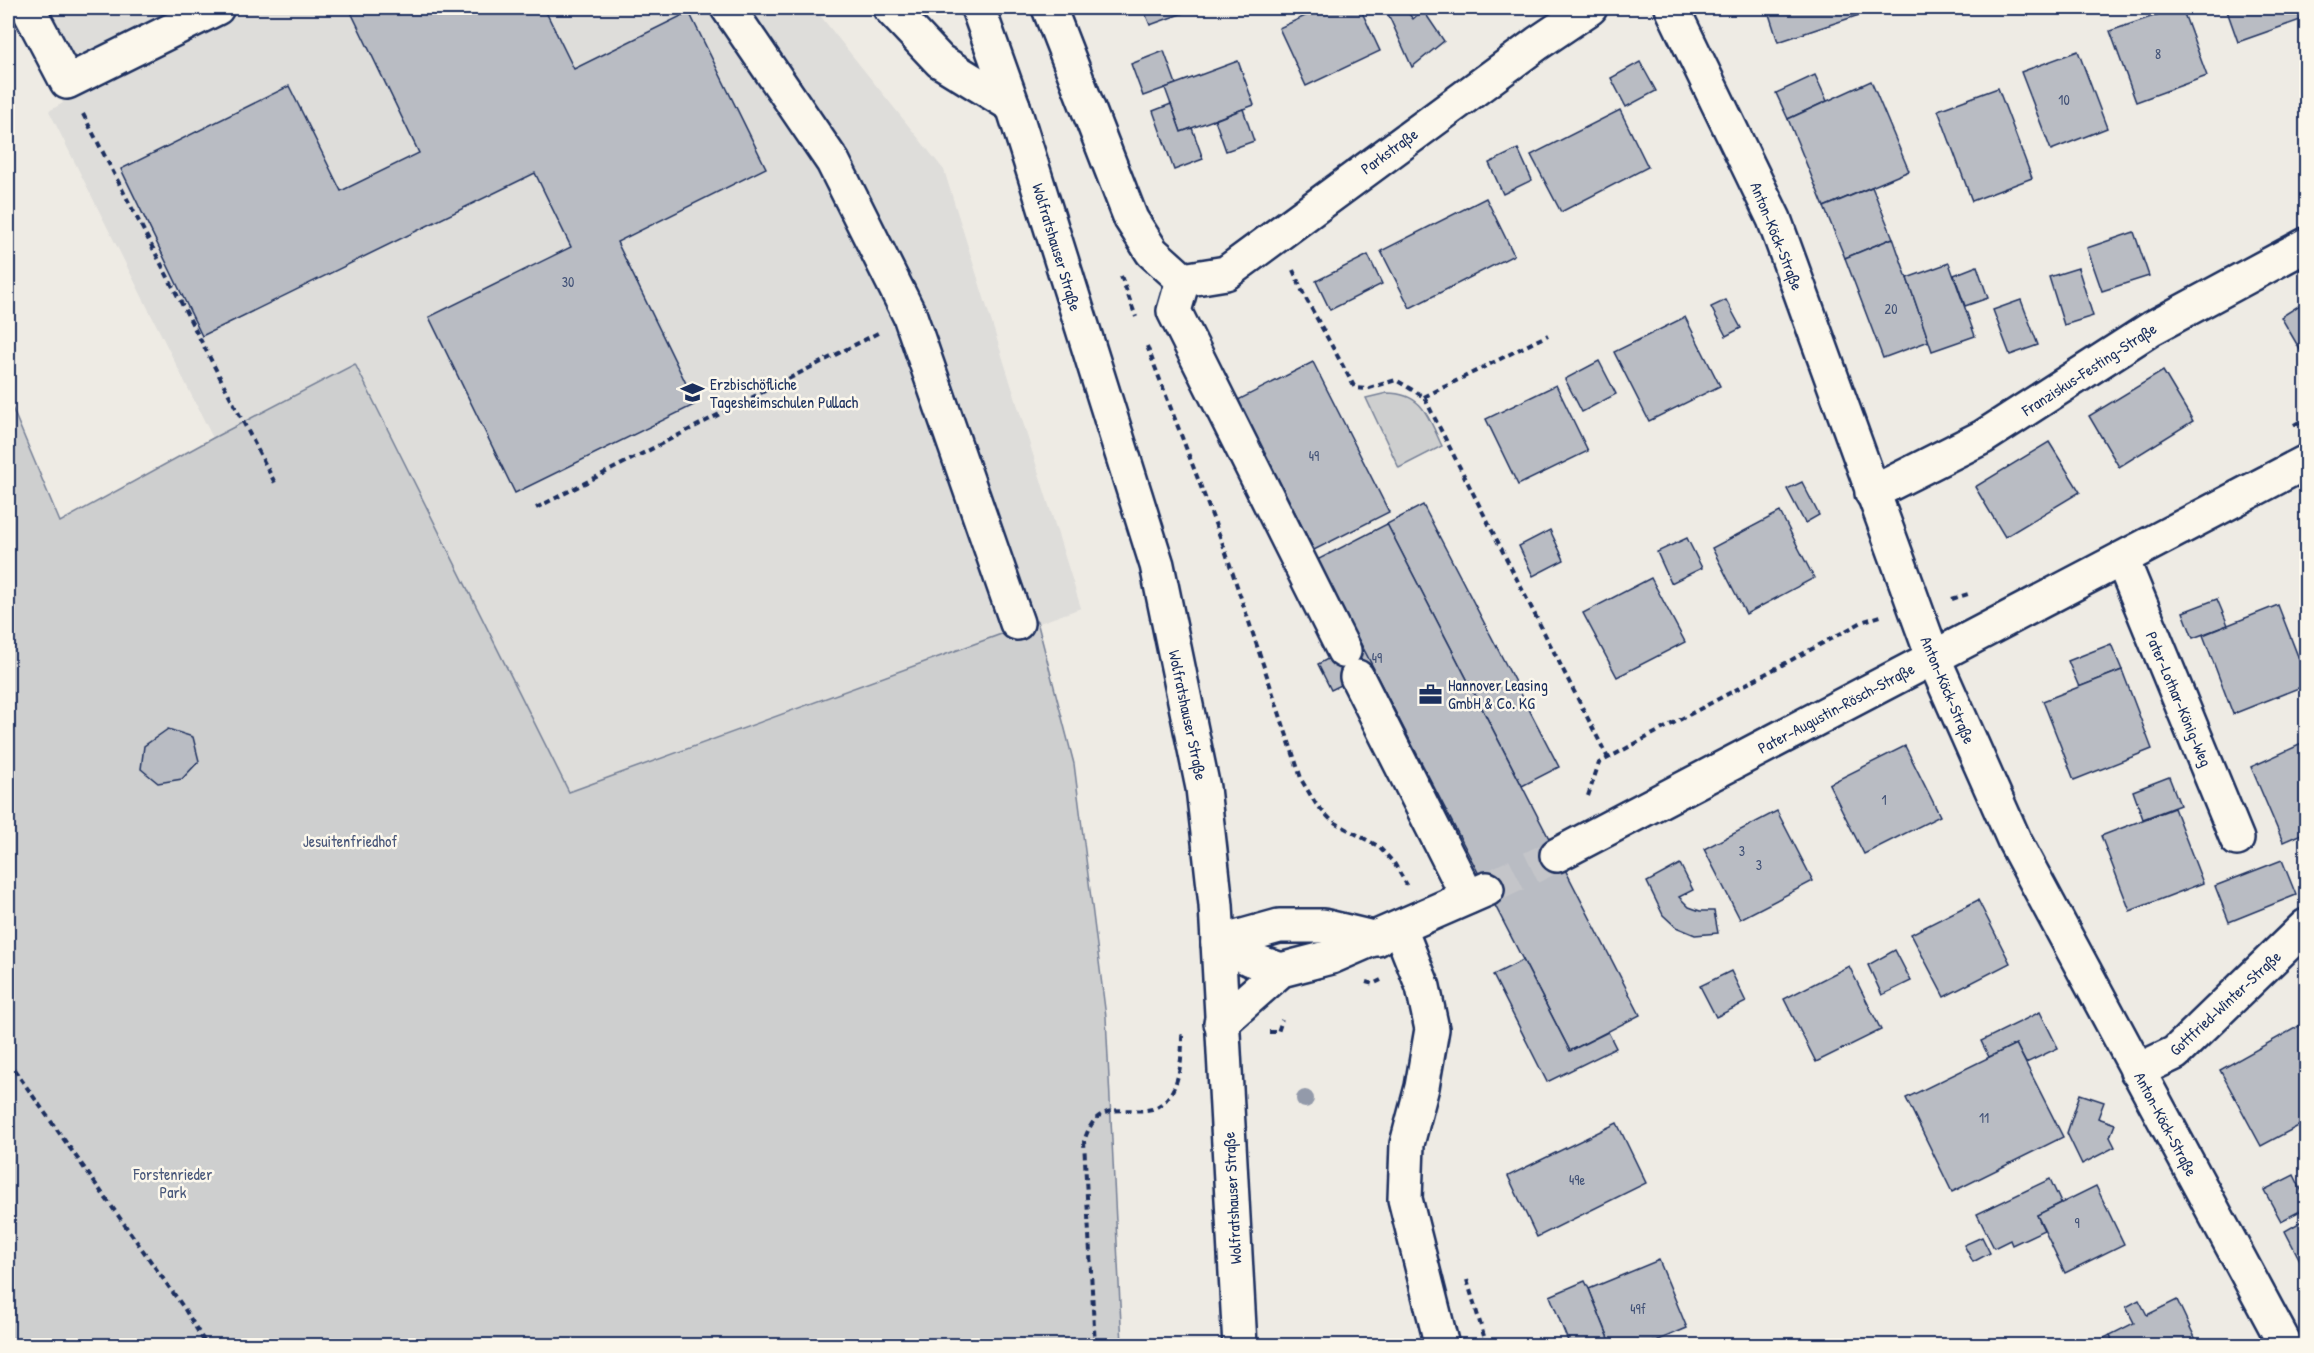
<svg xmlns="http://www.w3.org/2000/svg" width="2314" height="1353" font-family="'Patrick Hand',sans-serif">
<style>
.built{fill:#deddda}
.green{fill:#cecfcf;stroke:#747f96;stroke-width:1.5}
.building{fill:#b9bcc3;stroke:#1b2f5e;stroke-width:1.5}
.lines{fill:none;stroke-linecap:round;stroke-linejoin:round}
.minor-tunnel{stroke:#c4c5c9;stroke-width:33;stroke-dasharray:33 16;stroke-linecap:butt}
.minor-casing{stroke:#1b2f5e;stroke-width:38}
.major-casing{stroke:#1b2f5e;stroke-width:38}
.path{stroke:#1b2f5e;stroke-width:4;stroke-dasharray:6 4.5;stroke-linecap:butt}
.minor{stroke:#fbf7ec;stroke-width:33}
.major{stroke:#fbf7ec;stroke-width:33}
.tree{fill:#939aaa}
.labels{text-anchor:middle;stroke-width:5;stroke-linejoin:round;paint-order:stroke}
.number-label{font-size:14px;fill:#425277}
.street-label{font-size:16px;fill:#1b2f5e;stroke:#fbf7ec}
.poi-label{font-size:16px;fill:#1b2f5e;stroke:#fbf7ec;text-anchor:start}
.park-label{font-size:16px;fill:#48577a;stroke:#fbf7ec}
</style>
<rect width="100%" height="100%" fill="#eeebe4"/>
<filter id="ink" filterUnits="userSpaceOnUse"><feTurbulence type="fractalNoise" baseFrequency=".0167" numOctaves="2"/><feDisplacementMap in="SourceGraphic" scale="12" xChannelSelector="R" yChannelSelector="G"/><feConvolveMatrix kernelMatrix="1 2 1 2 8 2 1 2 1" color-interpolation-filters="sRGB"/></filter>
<g filter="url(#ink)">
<polygon class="built" points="8,8 814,8 944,170 1081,608 569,792 355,365 213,438 49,111 63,103"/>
<g class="green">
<polygon points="355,364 569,792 1037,621 1074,764 1106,1017 1122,1345 8,1345 8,398 60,522 213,438"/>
<path d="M1387,393C1423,393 1428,417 1442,446L1399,468L1366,398Z"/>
</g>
<g class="building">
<polygon points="349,8 544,8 574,69 689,12 766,168 617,242 696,404 515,493 429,317 571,247 535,173 202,336 121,169 289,86 341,191 419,153"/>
<polygon points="1143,8 1197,8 1150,25"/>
<polygon points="1315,8 1360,8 1380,51 1306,86 1279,28 1316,11"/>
<polygon points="1396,8 1404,8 1413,19 1423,10 1444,41 1412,67 1388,14"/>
<polygon points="1767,8 1866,8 1868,12 1778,42"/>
<polygon points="2177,8 2182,8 2207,76 2136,102 2110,31"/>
<polygon points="2226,8 2306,8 2306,18 2238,42"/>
<polygon points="1164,51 1176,84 1143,96 1131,64"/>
<polygon points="2078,51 2107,128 2051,150 2021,72"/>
<polygon points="1238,61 1254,105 1181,132 1165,88"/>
<polygon points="1640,62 1656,91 1626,107 1611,78"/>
<polygon points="1815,75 1827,101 1788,119 1776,93"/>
<polygon points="1871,81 1909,171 1824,207 1788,119"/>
<polygon points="1998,88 2032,178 1972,201 1938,110"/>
<polygon points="1171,104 1181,132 1192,128 1203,159 1174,170 1153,111"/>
<polygon points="1243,109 1254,141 1226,151 1215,120"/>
<polygon points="1620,110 1648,167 1561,212 1531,155"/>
<polygon points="1518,149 1532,180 1503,194 1489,163"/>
<polygon points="1872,187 1893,238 1845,258 1824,207"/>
<polygon points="1486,198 1514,255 1410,308 1381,251"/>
<polygon points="2134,232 2149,276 2102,291 2087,248"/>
<polygon points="1893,238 1929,341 1883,358 1845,258"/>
<polygon points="1368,255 1382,284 1330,310 1316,281"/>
<polygon points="1949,263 1975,336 1932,351 1907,278"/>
<polygon points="1977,266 1988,298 1965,306 1954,275"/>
<polygon points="2078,268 2093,316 2064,325 2049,277"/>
<polygon points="1726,300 1741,328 1726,336 1711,307"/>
<polygon points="2021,300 2038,345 2010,355 1993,310"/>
<polygon points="2306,301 2306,360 2281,317"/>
<polygon points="1685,317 1720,386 1649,421 1614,352"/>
<polygon points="1599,361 1616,394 1582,412 1565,379"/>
<polygon points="1313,362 1389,512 1314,550 1238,400"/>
<polygon points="2163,371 2193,421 2119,467 2089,416"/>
<polygon points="1556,385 1588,451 1518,485 1486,419"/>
<polygon points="2049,442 2080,492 2005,537 1975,487"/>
<polygon points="1802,482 1819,515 1805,523 1787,489"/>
<polygon points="1423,505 1559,767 1522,786 1387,524"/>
<polygon points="1780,512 1814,578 1746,614 1712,548"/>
<polygon points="1387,524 1640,1015 1570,1051 1317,560"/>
<polygon points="1550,530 1564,560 1533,576 1519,546"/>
<polygon points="1687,538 1702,568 1671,583 1657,552"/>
<polygon points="1651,578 1685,642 1617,677 1583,613"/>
<polygon points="2217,599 2228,625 2193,638 2183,612"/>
<polygon points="2278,605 2306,677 2306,685 2233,714 2203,635"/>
<polygon points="1360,642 1374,669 1331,690 1318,664"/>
<polygon points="2111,644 2122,670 2079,687 2068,661"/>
<polygon points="2122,670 2152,749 2074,780 2043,701"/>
<polygon points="168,729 193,737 199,761 182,779 158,783 141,769 144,746"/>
<polygon points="2306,742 2306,832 2283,842 2251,767"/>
<polygon points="1905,746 1940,816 1864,854 1829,784"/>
<polygon points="2169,777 2180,805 2143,819 2133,791"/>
<polygon points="2174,808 2203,883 2130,911 2101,836"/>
<polygon points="1777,811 1813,881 1740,919 1704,849"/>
<polygon points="2282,860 2296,895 2229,922 2215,886"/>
<polygon points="1680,864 1693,890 1679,897 1689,907 1700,911 1714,911 1718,933 1695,935 1676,927 1663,915 1647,882"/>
<polygon points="1978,900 2010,963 1944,997 1911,934"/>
<polygon points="1895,950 1911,981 1882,995 1868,965"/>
<polygon points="1523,960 1570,1051 1608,1032 1616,1048 1547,1082 1493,975"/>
<polygon points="1849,966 1881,1030 1816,1062 1784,999"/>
<polygon points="1731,971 1746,1002 1716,1017 1700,986"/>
<polygon points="2040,1012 2058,1048 2026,1063 2016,1044 1989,1057 1981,1041"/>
<polygon points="2306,1022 2306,1122 2261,1146 2220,1070"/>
<polygon points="2016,1044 2063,1137 1952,1192 1906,1098"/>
<polygon points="2080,1094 2104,1102 2098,1118 2115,1124 2110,1137 2115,1147 2082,1164 2067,1133"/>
<polygon points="1617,1123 1646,1183 1537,1237 1508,1176"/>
<polygon points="2294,1175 2306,1200 2306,1208 2281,1221 2264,1190"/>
<polygon points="2050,1179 2061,1203 2037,1215 2044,1230 2012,1245 2010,1240 1994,1248 1977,1214"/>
<polygon points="2096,1186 2124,1244 2065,1273 2037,1215"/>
<polygon points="2306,1219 2306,1272 2285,1231"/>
<polygon points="1982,1237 1990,1253 1973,1262 1964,1245"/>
<polygon points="1659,1260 1687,1328 1644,1346 1612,1346 1589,1289"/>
<polygon points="1585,1281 1589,1289 1612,1346 1570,1346 1550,1296"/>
<polygon points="2139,1300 2147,1315 2177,1300 2199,1346 2114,1346 2110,1335 2134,1323 2126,1307"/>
<polygon points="2110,1335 2114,1346 2089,1346"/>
</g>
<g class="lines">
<polyline class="minor-tunnel" points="1487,889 1557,855"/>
<defs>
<g id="minor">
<polyline points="28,8 67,82 217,8"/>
<polyline points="728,8 833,162 910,316 1017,623"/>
<polyline points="890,8 940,61 1013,106"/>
<polyline points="1049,8 1131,219 1152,252 1183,280"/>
<polyline points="1672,8 1774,219 1933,657 2015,842 2286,1346"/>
<polyline points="1183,280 1226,273 1538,43 1590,8"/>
<polyline points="1183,280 1174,311 1344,651"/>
<polyline points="1872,493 1983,437 2152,328 2306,245"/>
<polyline points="2122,559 2237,839"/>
<polyline points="1357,677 1468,897"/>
<polyline points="1557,855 2306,462"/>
<polyline points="1400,929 1423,987 1432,1029 1422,1087 1407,1144 1405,1199 1442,1346"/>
<polyline points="1218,943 1279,926 1323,926 1377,939"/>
<polyline points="1218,943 1250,959 1281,970"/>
<polyline points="1221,1023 1281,970 1331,957 1487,889"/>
<polyline points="2137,1071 2175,1053 2306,926"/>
</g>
<polyline id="major" points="978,8 1013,106 1157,565 1203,788 1216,905 1240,1346"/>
</defs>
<use href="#minor" class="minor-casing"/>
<use href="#major" class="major-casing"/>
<g class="path">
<polyline points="83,114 275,483"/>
<polyline points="1293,270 1304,295 1355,388 1366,389 1396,380 1424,397 1608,758"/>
<polyline points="1121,276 1136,317"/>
<polyline points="1147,346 1224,547 1302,781 1316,804 1332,821 1378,846 1394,863 1407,885"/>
<polyline points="1424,397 1548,335"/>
<polyline points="2294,425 2306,418"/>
<polyline points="536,508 878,333"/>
<polyline points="1952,599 1968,594"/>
<polyline points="1588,796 1599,763 1864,621 1881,616"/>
<polyline points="1366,982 1373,984 1381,980"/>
<polyline points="1269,1032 1278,1032 1282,1020"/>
<polyline points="8,1061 184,1308 207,1346"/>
<polyline points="1467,1280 1487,1346"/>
<path d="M1095,1346L1084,1141C1088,1130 1093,1117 1105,1113C1119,1107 1137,1113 1152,1109C1180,1099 1182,1060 1182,1036H1186"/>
</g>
<use href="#minor" class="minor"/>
<use href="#major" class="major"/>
</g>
<circle class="tree" cx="1305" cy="1099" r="9"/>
</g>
<defs>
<symbol id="school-bare" viewBox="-9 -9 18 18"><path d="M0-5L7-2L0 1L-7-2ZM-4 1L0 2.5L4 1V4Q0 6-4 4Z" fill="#1b2f5e" stroke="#fbf7ec" stroke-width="2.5" paint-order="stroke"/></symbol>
<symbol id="office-bare" viewBox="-9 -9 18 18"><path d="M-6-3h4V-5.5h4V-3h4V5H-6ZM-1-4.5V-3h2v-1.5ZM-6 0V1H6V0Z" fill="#1b2f5e" stroke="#fbf7ec" stroke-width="2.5" paint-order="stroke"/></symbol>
</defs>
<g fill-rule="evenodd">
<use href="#school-bare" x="676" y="376" width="33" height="33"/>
<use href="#office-bare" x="1414" y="678" width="33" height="33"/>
</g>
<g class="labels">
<g class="number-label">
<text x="2158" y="59">8</text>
<text x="2064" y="105">10</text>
<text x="568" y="287">30</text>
<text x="1891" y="314">20</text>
<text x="1314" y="461">49</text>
<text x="1377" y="663">49</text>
<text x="1884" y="805">1</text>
<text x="1742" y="856">3</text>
<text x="1759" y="870">3</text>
<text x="1984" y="1123">11</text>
<text x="1577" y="1185">49e</text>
<text x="2077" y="1228">9</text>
<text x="1638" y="1314">49f</text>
</g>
<g class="street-label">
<text transform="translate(1389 151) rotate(-36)" y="6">Parkstraße</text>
<text transform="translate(1777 236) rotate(68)" y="6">Anton-Köck-Straße</text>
<text transform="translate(1057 247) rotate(73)" y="6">Wolfratshauser Straße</text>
<text transform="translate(2089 369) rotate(-33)" y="6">Franziskus-Festing-Straße</text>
<text transform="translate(1948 690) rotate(67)" y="6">Anton-Köck-Straße</text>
<text transform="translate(2179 699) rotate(67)" y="6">Pater-Lothar-König-Weg</text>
<text transform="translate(1836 708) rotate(-28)" y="6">Pater-Augustin-Rösch-Straße</text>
<text transform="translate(1188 715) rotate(78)" y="6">Wolfratshauser Straße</text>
<text transform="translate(2225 1003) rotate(-43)" y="6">Gottfried-Winter-Straße</text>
<text transform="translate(2166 1124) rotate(62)" y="6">Anton-Köck-Straße</text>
<text transform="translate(1232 1198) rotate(-93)" y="6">Wolfratshauser Straße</text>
</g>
<g class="poi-label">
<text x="710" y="390">Erzbischöfliche<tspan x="710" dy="18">Tagesheimschulen Pullach</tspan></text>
<text x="1448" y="691">Hannover Leasing<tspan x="1448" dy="18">GmbH &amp; Co. KG</tspan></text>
</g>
<g class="park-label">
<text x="350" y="847">Jesuitenfriedhof</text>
<text x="173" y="1180">Forstenrieder<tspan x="173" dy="18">Park</tspan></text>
</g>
</g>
<rect width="2314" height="1353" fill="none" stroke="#fbf7ec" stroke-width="30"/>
<rect x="15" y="15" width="2284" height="1323" fill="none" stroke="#1b2f5e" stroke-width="2" filter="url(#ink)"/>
</svg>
